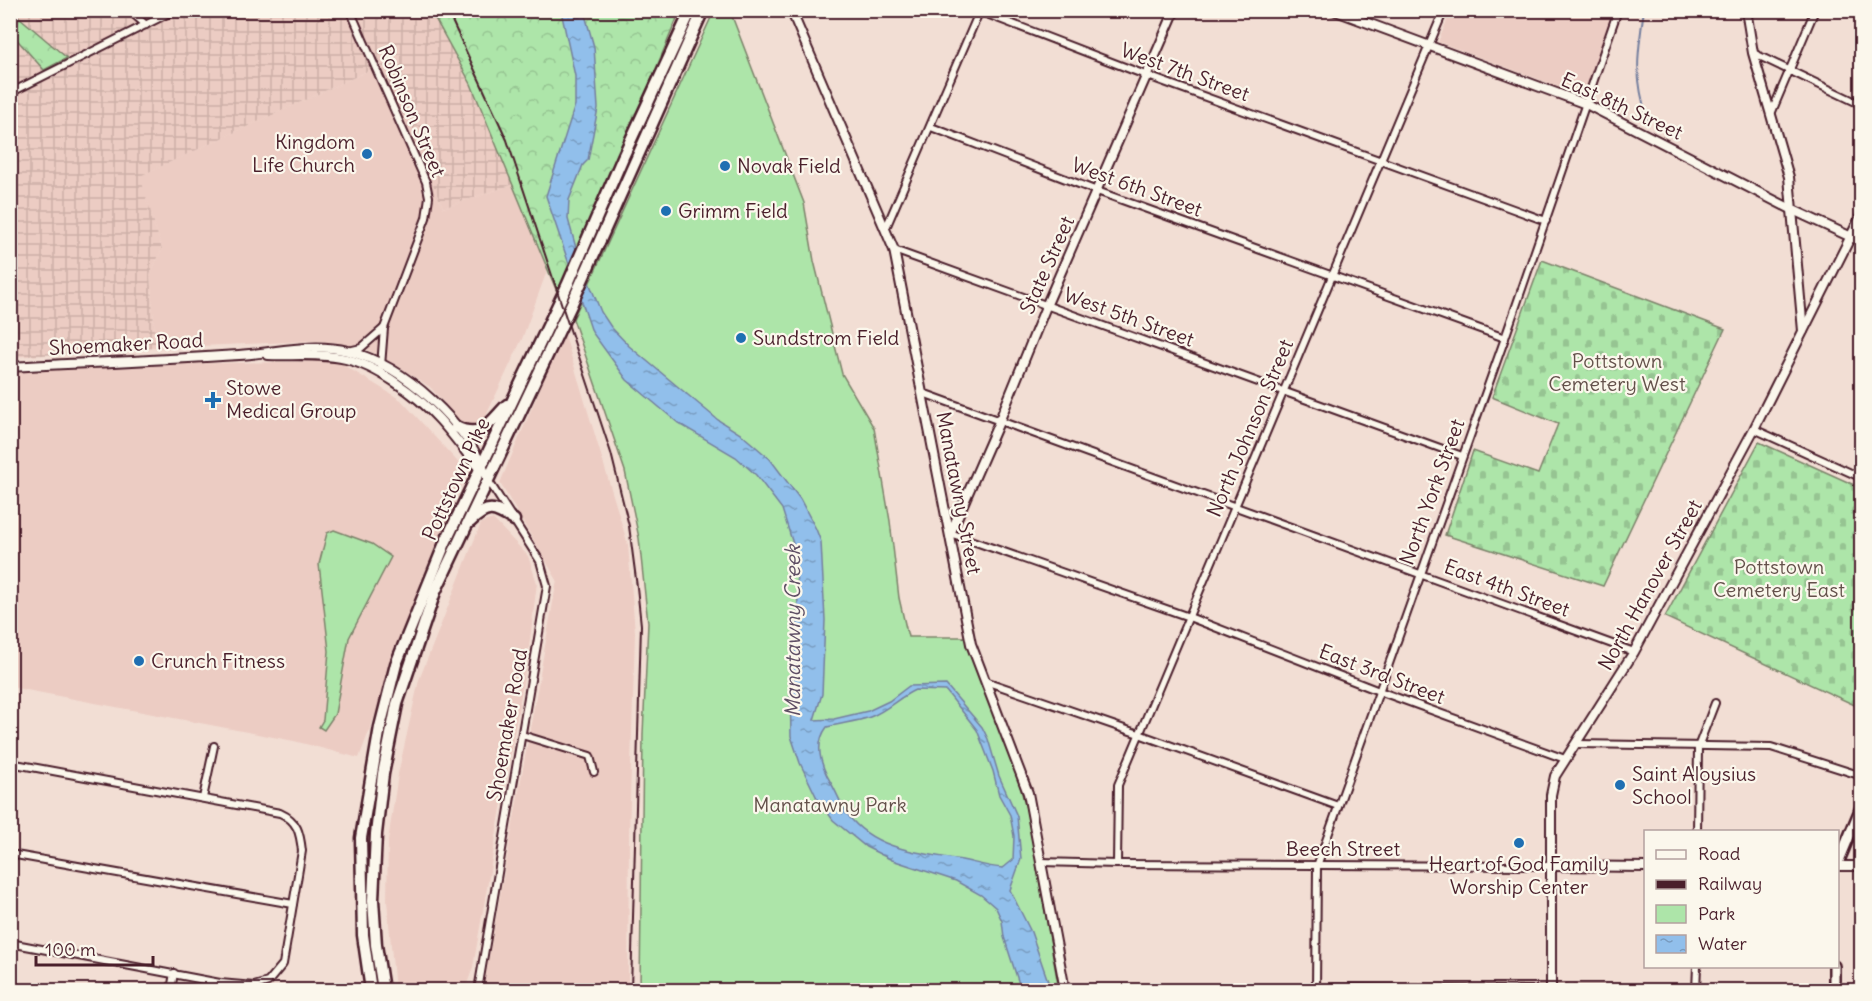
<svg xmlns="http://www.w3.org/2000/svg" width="1872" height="1001" font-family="Delius,sans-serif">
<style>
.built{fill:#ecccc3}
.industrial{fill:url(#industrial-grid)}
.green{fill:#ade5a9;stroke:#7c826a;stroke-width:1.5}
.forest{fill:url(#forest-crowns);stroke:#7c826a;stroke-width:1.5}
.cemetery{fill:url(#cemetery-stones);stroke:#7c826a;stroke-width:1.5}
.water{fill:url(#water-ripples);stroke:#757f9e;stroke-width:1.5;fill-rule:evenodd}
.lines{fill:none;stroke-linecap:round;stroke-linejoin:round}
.stream{stroke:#757f9e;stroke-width:2}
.minor-casing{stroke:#4a1f2b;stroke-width:10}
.tertiary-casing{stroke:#4a1f2b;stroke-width:12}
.secondary-casing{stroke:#4a1f2b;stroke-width:14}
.trunk-casing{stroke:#4a1f2b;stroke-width:15}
.minor{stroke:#fbf7ec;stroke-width:6}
.tertiary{stroke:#fbf7ec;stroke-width:8}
.secondary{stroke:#fbf7ec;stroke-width:9}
.trunk{stroke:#fbf7ec;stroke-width:10}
.rail{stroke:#4a1f2b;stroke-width:2}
.poi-dot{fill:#1f6fb2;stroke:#fbf7ec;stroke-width:2}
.labels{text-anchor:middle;stroke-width:4.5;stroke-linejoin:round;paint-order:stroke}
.street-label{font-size:20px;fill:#4a1f2b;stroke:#fbf7ec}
.poi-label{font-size:20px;fill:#4a1f2b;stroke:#fbf7ec;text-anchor:start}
.park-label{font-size:20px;fill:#63504a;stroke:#fbf7ec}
.water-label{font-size:21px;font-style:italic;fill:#5f4f65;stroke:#fbf7ec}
</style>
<defs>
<pattern id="industrial-grid" width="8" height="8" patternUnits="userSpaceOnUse" patternTransform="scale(1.5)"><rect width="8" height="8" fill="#ecccc3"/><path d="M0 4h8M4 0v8" fill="none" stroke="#ccafa8"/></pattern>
<pattern id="forest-crowns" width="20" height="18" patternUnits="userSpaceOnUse" patternTransform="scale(1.5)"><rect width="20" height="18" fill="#ade5a9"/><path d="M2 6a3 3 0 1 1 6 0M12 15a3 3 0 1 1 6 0" fill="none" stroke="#96c492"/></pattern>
<pattern id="cemetery-stones" width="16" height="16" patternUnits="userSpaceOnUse" patternTransform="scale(1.5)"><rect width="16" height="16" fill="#ade5a9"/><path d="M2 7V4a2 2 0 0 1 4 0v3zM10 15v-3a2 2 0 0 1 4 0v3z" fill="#96c492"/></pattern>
<pattern id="water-ripples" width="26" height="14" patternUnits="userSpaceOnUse" patternTransform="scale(1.5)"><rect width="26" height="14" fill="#91bfeb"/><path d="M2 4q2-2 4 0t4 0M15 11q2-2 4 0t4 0" fill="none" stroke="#789bbf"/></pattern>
</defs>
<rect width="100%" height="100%" fill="#f2ded4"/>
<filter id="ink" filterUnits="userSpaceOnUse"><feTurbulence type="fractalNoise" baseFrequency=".0167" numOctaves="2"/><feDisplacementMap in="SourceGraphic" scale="12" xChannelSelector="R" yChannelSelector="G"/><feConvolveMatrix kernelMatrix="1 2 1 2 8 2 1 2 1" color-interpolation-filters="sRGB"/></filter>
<g filter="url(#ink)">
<g class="built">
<polygon points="1451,11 1451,10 1614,11 1584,96 1438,42"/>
<polygon points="381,65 443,208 514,184 548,268 522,339 484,420 476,427 462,423 430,387 398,366 366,349 333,342 312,341 156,348 150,275 162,249 139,176"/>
<polygon points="564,332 628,545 635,632 629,834 628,990 483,990 557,580 500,483"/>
<polygon points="337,361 401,400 466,471 359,758 294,741 11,687 10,367"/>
<polygon points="493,519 528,556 537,583 528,655 473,967 465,990 395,990 387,901 388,841 398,774 419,680 481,523"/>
</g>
<polygon class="industrial" points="12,11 431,11 471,84 514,184 443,208 381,65 140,176 162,249 150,275 156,348 11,357 11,33 44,70 67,58"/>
<g class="green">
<polygon points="714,11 730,11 804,203 814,261 842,374 874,428 890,521 899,598 908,637 964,637 1019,782 1028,816 1059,990 640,990 643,734 648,623 639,538 625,471 573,319"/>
<polygon points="334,530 372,544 391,557 349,638 335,714 324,730 319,727 323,720 329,651 319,564 327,533"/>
</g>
<g class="forest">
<polygon points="11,10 12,11 67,58 44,70 11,33"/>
<polygon points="431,11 680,11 560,299 471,84"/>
</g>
<g class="cemetery">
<polygon points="1542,260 1725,329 1603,586 1445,535 1473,451 1538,474 1558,424 1492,397"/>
<polygon points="1759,442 1861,488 1861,708 1665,617"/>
</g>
<path class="water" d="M561,11H584L594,47L598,108L588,160L583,165L569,200L568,219L578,255L601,312L611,327L629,346L718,420L742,435L770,459L800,499L816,529L821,542L825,620L822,694L814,720L834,719L868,711L889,701L909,686L946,685L982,727L988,739L999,776L1017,816L1021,859L1010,890L1031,932L1051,990H1021L1004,937L1002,921L996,908L981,895L956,881L892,860L866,847L833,820L817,798L800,763L791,736L790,684L797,632L798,594L793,544L782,509L756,475L736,457L678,423L627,380L592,332L546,196L575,105V76ZM915,690L946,691L977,730L993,771L999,795L1010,815L1014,836L1013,860L1003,868C989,867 976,863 962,860C923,853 875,851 848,815C841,805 837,793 831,783C821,766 814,744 827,727C841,723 856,722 870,717C887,711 899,697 915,690Z"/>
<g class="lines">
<path class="stream" d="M1644,10C1637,56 1634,77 1648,121"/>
<defs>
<g id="minor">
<polyline points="129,10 146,25"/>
<polyline points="350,10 426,182 429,197 426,218 384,328 381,366"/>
<polyline points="979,11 1148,76 1546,221"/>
<polyline points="1753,53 1862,105"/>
<polyline points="10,93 175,10"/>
<polyline points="1771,114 1815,10"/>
<polyline points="931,127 1097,191 1505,338"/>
<polyline points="885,230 980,10"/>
<polyline points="894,250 1462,456"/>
<polyline points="348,351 361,348 384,328"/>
<polyline points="923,393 1634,652"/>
<polyline points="1754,429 1862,478"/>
<polyline points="950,533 1189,617 1379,691 1565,759"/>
<polyline points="985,681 1139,734 1338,806"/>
<polyline points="522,735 590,756 594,772"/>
<polyline points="1577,744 1771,747 1862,776"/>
<path d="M10,763L280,813C298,821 300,833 302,851L283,964L268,982L254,986L220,983L10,943"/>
<polyline points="203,798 214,746"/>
<polyline points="1697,832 1698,747 1715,703"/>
<polyline points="10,854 293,904"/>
<polyline points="1041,862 1117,864 1551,866"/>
<polyline points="1117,864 1118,785 1444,10"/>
<polyline points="171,990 174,973"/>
<polyline points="478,990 547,586 540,561 488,480"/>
<polyline points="1065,990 1316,988 1551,990 1862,990"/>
<polyline points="1316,990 1317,866 1505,338 1618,10"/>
<polyline points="1696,990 1697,966"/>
</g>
<g id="tertiary">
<polyline points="791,10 894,250 971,644 1028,793 1065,990"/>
<polyline points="1333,10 1586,104 1793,210 1862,242"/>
<polyline points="1746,10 1753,53 1789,177 1803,331"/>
<path d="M268,355C293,356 321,353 346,359C377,366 417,395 438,418C454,435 467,454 482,472"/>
<path d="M10,367C87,363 163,360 239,355C275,353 311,342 348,351C406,366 468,424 488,480"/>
<polyline points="951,532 999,422 1047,304 1175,10"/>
<polyline points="1551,866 1646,867"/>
<polyline points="1838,866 1862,866"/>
<polyline points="1551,990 1551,795 1555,776 1634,652 1754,429 1862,214"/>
</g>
<g id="secondary">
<polyline points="1838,863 1862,805"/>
<polyline points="1834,990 1834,966"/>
</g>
<g id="trunk">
<path d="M456,427C482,440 490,422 507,405"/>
<path d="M470,522C488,504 494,508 514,520"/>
<polyline points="371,990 363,935 361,838 380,727 396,664 445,543 567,286 623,157 691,10"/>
<polyline points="383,990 376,945 373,900 376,834 383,774 397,704 435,592 572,303 703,10"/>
</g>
</defs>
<use href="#minor" class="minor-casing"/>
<use href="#tertiary" class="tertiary-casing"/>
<use href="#secondary" class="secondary-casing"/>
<use href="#trunk" class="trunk-casing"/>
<use href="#minor" class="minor"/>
<use href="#tertiary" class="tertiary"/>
<use href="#secondary" class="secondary"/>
<use href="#trunk" class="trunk"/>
<polyline class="rail" points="447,10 507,140 611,453 629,526 637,587 641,625 631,990"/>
</g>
</g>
<g class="poi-dot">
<circle cx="367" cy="154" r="6"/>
<circle cx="725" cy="166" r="6"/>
<circle cx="666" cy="211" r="6"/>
<circle cx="741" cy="338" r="6"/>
<path d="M210 391h6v6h6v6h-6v6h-6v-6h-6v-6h6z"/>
<circle cx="139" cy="661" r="6"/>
<circle cx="1620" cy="785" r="6"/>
<circle cx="1519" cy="843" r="6"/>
</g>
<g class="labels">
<g class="street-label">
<text transform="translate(1185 72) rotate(20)" y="7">West 7th Street</text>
<text transform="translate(1622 106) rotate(25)" y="7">East 8th Street</text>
<text transform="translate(412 111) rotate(67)" y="7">Robinson Street</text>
<text transform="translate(1137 187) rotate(20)" y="7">West 6th Street</text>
<text transform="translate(1047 265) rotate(-66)" y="7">State Street</text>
<text transform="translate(1129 317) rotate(20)" y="7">West 5th Street</text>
<text transform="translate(126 344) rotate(-3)" y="7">Shoemaker Road</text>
<text transform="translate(1250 428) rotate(-67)" y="7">North Johnson Street</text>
<text transform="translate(456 479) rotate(-65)" y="7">Pottstown Pike</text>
<text transform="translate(1432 492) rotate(-70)" y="7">North York Street</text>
<text transform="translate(959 493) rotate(79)" y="7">Manatawny Street</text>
<text transform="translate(1650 585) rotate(-61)" y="7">North Hanover Street</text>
<text transform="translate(1507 588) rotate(20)" y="7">East 4th Street</text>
<text transform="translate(1382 674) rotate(21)" y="7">East 3rd Street</text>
<text transform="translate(507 725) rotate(-80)" y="7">Shoemaker Road</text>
<text x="1343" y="856">Beech Street</text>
</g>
<g class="poi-label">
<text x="355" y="149" text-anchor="end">Kingdom<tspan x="355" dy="23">Life Church</tspan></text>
<text x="737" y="173">Novak Field</text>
<text x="678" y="218">Grimm Field</text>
<text x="753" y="345">Sundstrom Field</text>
<text x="226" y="395">Stowe<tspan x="226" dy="23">Medical Group</tspan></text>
<text x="151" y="668">Crunch Fitness</text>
<text x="1632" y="781">Saint Aloysius<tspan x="1632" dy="23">School</tspan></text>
<text x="1519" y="871" text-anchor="middle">Heart of God Family<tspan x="1519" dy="23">Worship Center</tspan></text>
</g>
<g class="park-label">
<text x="1617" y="368">Pottstown<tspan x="1617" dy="23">Cemetery West</tspan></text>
<text x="1779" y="574">Pottstown<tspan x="1779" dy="23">Cemetery East</tspan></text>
<text x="830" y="812">Manatawny Park</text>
</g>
<g class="water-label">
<text transform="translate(793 631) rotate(-90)" y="7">Manatawny Creek</text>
</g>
</g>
<rect width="1872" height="1001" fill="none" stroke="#fbf7ec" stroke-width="36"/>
<rect x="18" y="18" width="1836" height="965" fill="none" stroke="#4a1f2b" stroke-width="2" filter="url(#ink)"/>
<rect x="1644" y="830" width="195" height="138" fill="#fbf7ec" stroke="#b4a19f" stroke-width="1.5"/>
<rect x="1656" y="850" width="30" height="9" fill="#fbf7ec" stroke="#b4a19f" stroke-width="1.5"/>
<text x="1698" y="860" font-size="18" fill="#4a1f2b">Road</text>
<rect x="1656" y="880" width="30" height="9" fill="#4a1f2b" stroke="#b4a19f" stroke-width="1.5"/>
<text x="1698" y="890" font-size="18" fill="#4a1f2b">Railway</text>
<rect x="1656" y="905" width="30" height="18" fill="#ade5a9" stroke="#b4a19f" stroke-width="1.5"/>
<text x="1698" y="920" font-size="18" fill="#4a1f2b">Park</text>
<rect x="1656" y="935" width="30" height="18" fill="url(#water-ripples)" stroke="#b4a19f" stroke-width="1.5"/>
<text x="1698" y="950" font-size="18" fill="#4a1f2b">Water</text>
<path d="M36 956v9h117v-9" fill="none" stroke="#4a1f2b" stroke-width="3"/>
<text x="45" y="956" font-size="18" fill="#4a1f2b" stroke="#fbf7ec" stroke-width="4.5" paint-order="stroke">100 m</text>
</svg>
